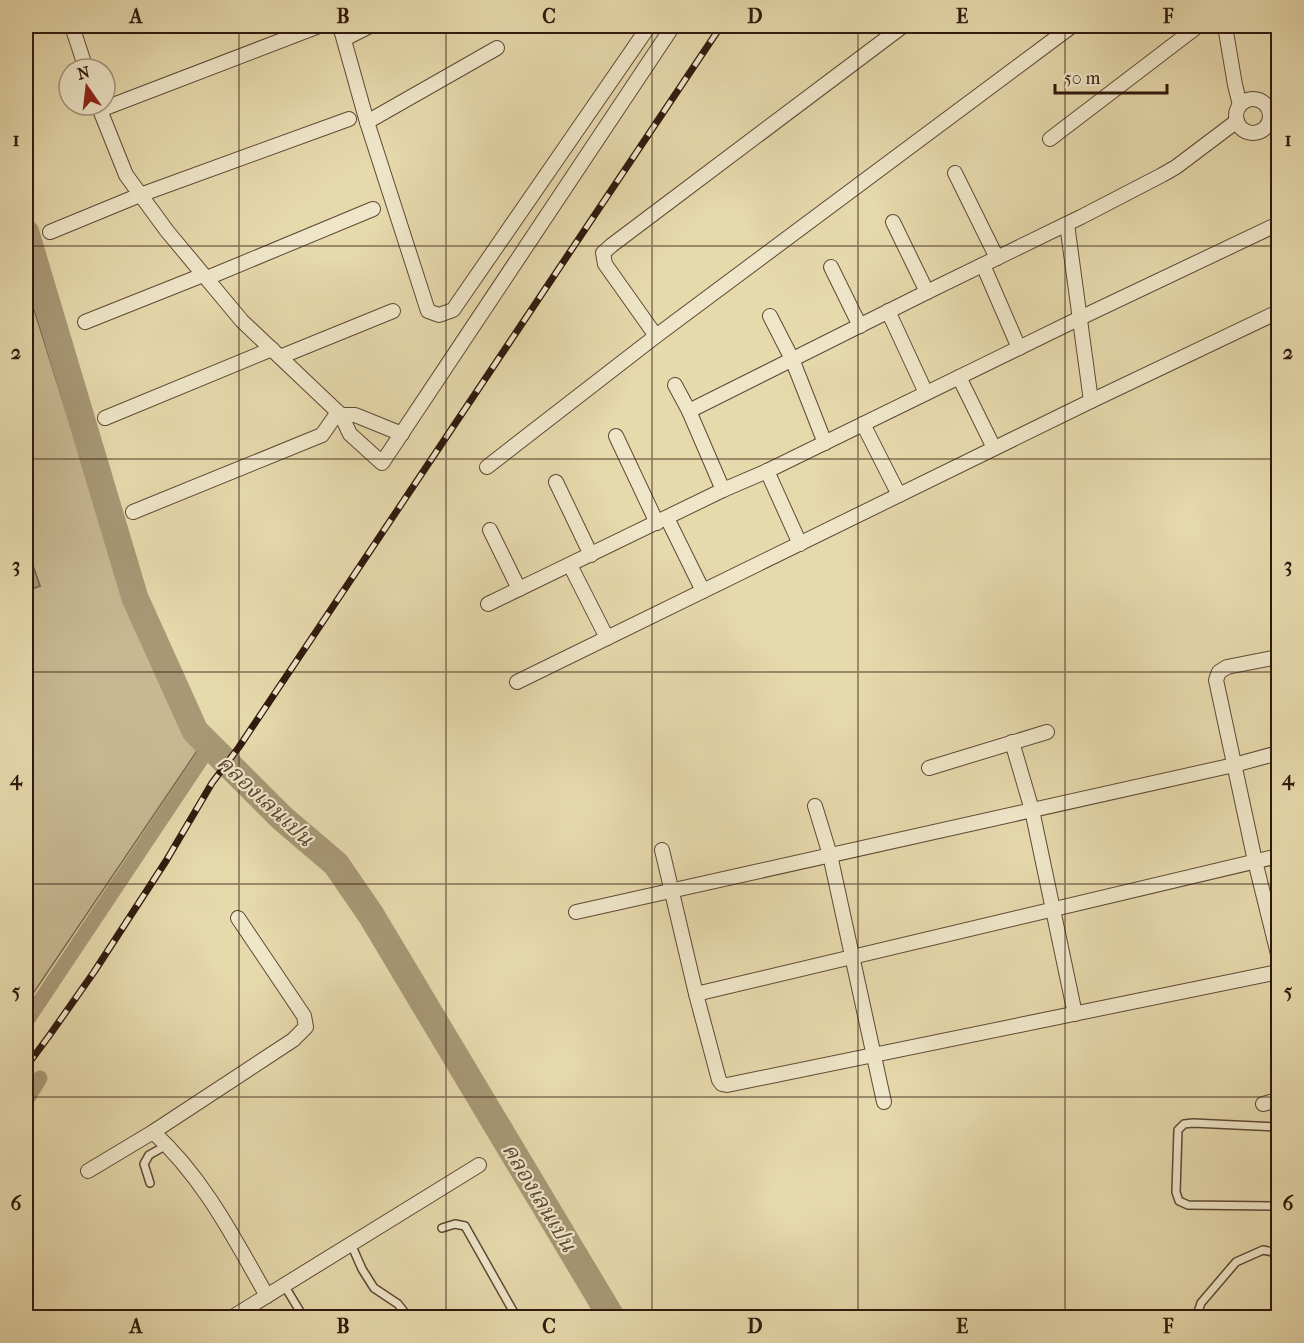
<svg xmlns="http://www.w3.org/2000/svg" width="1304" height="1343" font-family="'IM FELL French Canon','Noto Serif Thai',serif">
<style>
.green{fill:#c7b891;stroke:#7c684f;stroke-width:1.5}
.water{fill:#a89876;stroke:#78654c;stroke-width:1.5}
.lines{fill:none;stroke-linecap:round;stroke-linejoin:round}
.canal{stroke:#a89876;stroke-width:15}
.river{stroke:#a89876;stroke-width:27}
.lane-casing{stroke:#5e4935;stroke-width:10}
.street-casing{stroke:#5e4935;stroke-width:16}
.lane{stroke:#efe6c9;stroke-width:7}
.street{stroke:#efe6c9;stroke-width:14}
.rail-casing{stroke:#31190d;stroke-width:7}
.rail{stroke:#efe6c9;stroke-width:4.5;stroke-dasharray:14;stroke-linecap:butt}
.grid{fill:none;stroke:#31190d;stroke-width:1.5;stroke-opacity:0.55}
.labels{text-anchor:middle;stroke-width:4.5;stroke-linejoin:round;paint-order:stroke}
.water-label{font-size:22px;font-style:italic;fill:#5b4532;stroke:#efe6c9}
.neatline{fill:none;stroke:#31190d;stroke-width:2}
.grid-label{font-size:20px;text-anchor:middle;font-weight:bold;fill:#31190d}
</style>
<rect width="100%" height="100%" fill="#e6d9ac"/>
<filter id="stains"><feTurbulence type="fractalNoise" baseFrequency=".00333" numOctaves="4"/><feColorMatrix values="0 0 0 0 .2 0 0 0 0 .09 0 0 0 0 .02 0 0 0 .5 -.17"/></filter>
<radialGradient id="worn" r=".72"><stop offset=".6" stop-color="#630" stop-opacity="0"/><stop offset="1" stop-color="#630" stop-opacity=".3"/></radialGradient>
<polygon class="green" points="26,284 107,541 147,650 197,751 26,1004 26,591 40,586 26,546"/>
<polygon class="water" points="26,546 40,586 26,591"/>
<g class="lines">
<g class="canal">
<polyline points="26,1022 210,746"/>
<polyline points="26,1101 40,1078"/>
</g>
<polyline class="river" points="26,233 135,598 195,731 282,818 336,864 371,915 612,1318"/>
<defs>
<g id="lane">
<polyline points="1278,1127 1193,1123 1184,1124 1178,1130 1176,1192 1179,1201 1188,1205 1278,1206"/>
<polyline points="150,1183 144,1164 149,1155 167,1145"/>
<polyline points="442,1228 455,1224 465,1226 517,1318"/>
<polyline points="351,1244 362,1269 374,1288 398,1304 409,1318"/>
<polyline points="284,1285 304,1318"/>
<polyline points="1196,1318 1201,1303 1236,1262 1263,1250 1278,1253"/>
</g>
<g id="street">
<polyline points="72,26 86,69"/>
<polyline points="340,26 367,122 428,311 439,315 453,310 649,26"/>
<polyline points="1225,26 1235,85 1240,105"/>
<polyline points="344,39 370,26"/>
<circle cx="1253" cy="116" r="17"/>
<polyline points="98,105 126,175 167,231 242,321 341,415 350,434 382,463 673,26"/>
<polyline points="100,110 319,26"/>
<polyline points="367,122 497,48"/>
<polyline points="1050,139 1198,26"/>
<polyline points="955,173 997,258"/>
<polyline points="893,222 927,292"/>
<polyline points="1067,224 1091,401"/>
<polyline points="50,232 140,195 349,119"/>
<polyline points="983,265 1019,348"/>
<polyline points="831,267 860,326"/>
<polyline points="207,278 373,209"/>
<polyline points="888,311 926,393"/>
<polyline points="770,316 792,359 825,443"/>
<polyline points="85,322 203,275"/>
<polyline points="656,336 605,264 603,253 612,245 903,26"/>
<polyline points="280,357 393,311"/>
<polyline points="959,377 994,448"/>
<polyline points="675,385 689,411 723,490"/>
<polyline points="689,411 927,292 1081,217 1162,175 1176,167 1237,121"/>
<polyline points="341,415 355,415 402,434"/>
<polyline points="105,418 272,349"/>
<polyline points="863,424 899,495"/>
<polyline points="616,436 657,523"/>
<polyline points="487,467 656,336 1072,26"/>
<polyline points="767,471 800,544"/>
<polyline points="556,482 591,555"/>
<polyline points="133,512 322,435 338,412"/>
<polyline points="667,518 703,591"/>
<polyline points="490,530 519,589"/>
<polyline points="570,565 607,638"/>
<polyline points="488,604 723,490 767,471 1080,318 1278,224"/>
<polyline points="1278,657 1227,667 1219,672 1216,680 1255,861 1278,954"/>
<polyline points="517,682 1091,401 1278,312"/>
<polyline points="1012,742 1032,810 1075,1014"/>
<polyline points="929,768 1047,732"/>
<polyline points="815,806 830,855 884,1102"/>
<polyline points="662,850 696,994 719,1080 722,1084 727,1085 1278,972"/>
<polyline points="576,912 1234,765 1278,753"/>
<polyline points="696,994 1278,856"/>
<polyline points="1263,1104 1278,1100"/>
<polyline points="153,1132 293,1040 306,1027 304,1016 238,918"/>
<path d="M88,1171L153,1132C203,1177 234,1238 267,1296"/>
<polyline points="231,1318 479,1165"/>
</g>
</defs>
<use href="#lane" class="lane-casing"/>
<use href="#street" class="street-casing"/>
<use href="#lane" class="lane"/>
<use href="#street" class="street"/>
<defs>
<polyline id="rail" points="26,1067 49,1036 94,972 166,861 212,783 239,747 721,26"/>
</defs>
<use href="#rail" class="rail-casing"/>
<use href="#rail" class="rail"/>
</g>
<path class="grid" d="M239,26V1318M446,26V1318M652,26V1318M858,26V1318M1065,26V1318M26,246H1278M26,459H1278M26,672H1278M26,884H1278M26,1097H1278"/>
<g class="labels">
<g class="water-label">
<text transform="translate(266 800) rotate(43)" y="8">คลองเลนเปน</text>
<text transform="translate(540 1197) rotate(59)" y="8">คลองเลนเปน</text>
</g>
</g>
<rect width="1304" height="1343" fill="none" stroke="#e6d9ac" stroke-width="66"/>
<g transform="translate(87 87) rotate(346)"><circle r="28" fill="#efe6c9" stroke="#a3947e" stroke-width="1.5"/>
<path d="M0-4.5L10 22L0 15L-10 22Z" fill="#8f2418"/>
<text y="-9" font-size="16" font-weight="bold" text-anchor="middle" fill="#31190d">N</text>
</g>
<path d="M1055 84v9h112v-9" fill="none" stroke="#31190d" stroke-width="3"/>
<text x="1064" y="84" font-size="18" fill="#31190d" stroke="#efe6c9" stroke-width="4.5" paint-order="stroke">50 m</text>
<rect x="33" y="33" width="1238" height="1277" class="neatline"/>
<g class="grid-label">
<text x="136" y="23">A</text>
<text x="343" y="23">B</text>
<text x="549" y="23">C</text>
<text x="755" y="23">D</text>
<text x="962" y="23">E</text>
<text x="1168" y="23">F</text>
<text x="16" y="146">1</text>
<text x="1288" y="146">1</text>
<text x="16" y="359">2</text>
<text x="1288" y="359">2</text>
<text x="16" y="572">3</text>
<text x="1288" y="572">3</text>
<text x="16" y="785">4</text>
<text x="1288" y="785">4</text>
<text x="16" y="998">5</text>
<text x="1288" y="998">5</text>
<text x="16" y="1210">6</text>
<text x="1288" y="1210">6</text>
<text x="136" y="1333">A</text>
<text x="343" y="1333">B</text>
<text x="549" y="1333">C</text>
<text x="755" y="1333">D</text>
<text x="962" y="1333">E</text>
<text x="1168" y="1333">F</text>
</g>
<rect width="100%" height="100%" filter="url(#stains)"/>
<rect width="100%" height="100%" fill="url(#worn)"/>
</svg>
